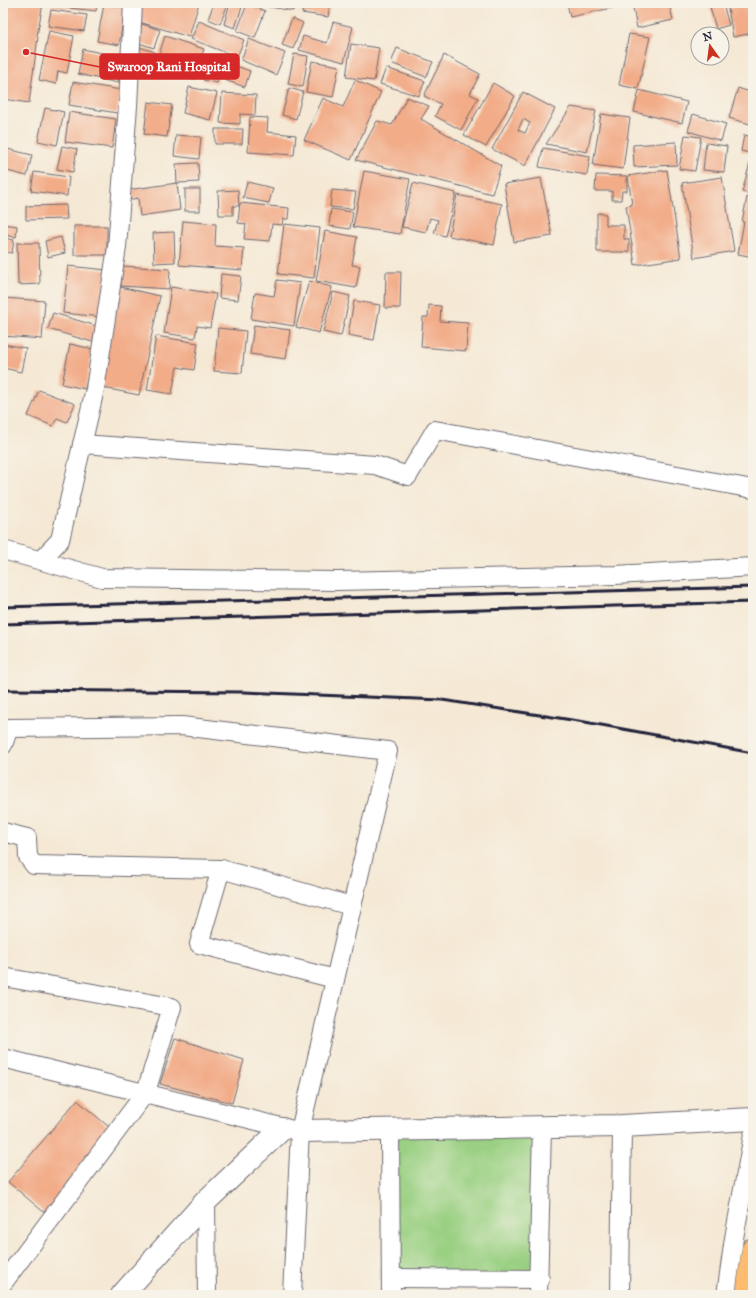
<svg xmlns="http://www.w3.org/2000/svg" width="756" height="1298" font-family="'IM FELL Great Primer',serif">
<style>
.green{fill:#9ad082;stroke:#5e795e}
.building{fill:#f2ac88;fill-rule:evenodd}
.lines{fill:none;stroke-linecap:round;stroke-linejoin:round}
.minor-casing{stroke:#6c6871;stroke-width:20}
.tertiary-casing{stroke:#6c6871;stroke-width:24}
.primary-casing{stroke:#6c6871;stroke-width:24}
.minor{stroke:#fff;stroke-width:18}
.tertiary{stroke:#fff;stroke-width:22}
.primary{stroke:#febc70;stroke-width:22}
.rail{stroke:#22223b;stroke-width:3}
.leader{fill:none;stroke:#d62828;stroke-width:1.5}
.callout-dot{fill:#d62828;stroke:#f7f3e8;stroke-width:1.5}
.callout{fill:#d62828;stroke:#d62828;stroke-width:1.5}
.callout-label{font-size:13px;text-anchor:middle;font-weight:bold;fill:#fff}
</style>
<rect width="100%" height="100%" fill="#f7f3e8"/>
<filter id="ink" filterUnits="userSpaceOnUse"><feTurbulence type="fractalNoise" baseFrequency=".025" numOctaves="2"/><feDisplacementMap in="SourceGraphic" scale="8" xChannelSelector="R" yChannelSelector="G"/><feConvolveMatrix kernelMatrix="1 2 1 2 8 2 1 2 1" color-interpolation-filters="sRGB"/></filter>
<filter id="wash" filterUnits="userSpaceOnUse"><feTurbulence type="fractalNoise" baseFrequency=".012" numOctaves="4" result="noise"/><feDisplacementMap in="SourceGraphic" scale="16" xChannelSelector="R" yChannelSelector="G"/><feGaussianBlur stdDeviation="0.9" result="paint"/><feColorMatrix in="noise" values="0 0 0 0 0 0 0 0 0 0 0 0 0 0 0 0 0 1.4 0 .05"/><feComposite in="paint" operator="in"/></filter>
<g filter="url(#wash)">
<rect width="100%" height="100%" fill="#f5e9d5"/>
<polygon class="green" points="542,1126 540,1279 391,1278 390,1131"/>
<g id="blocks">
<g class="building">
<polygon points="3,3 43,3 37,36 38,37 29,103 3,99"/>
<polygon points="51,3 97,3 96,11 51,6"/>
<polygon points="142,3 199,3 189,37 136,21"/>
<polygon points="214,3 228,4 220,24 208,19"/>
<polygon points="230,3 243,4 235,28 224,24"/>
<polygon points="265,3 294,3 293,11 264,6"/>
<polygon points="304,3 330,3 328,17 302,13"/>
<polygon points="567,3 631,3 631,4 570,17"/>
<polygon points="632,3 669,3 673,20 637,28"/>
<polygon points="104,4 125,8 119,45 97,41"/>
<polygon points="247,4 265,11 255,38 237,31"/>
<polygon points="723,4 729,25 716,29 710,7"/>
<polygon points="753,4 753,33 733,37 728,8"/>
<polygon points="51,10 87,15 84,31 48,26"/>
<polygon points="292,18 303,23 293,49 282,45"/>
<polygon points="199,21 244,40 237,57 191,39"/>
<polygon points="333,22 353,27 344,62 299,50 303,36 327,43"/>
<polygon points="142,24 160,30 154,48 136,42"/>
<polygon points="49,31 74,36 67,73 58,71 56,84 39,80"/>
<polygon points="629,34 650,37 638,89 619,85"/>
<polygon points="165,36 204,49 194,79 155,67"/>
<polygon points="249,39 285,53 276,75 241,60"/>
<polygon points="351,44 379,48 374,81 346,77"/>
<polygon points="136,46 155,52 151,68 132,62"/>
<polygon points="397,48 433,62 426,77 391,63"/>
<polygon points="83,49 124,58 118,83 78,74"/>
<polygon points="294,54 308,56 303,87 288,84"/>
<polygon points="209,55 223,58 217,83 203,80"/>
<polygon points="444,55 480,74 470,94 478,98 461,130 435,116 441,104 424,96"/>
<polygon points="312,61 339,66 333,97 306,92"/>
<polygon points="228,63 250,71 245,87 222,79"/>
<polygon points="386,68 425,81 419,96 380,84"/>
<polygon points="355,80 381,92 351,160 304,140 323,98 343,107"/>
<polygon points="73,82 121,90 117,113 69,105"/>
<polygon points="493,83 515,96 486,147 464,135"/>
<polygon points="189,87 217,93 210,120 183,113"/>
<polygon points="289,88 303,92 296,119 282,115"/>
<polygon points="738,88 753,93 753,125 729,118"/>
<polygon points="639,90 687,102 682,123 634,112"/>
<path d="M523,92L555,109L525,166L492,149ZM523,119L530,123L525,133L518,130Z"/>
<polygon points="222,93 256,95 255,115 240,114 240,124 220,123"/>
<polygon points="407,97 429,106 421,119 501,166 492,194 356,160 377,121 392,125"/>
<polygon points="148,102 172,105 167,137 144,134"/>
<polygon points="571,107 596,111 587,152 546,144"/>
<polygon points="45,108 64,112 57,145 38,141"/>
<polygon points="69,112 116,119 112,148 65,142"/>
<polygon points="601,114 630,118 623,169 593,165"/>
<polygon points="693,114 726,124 721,141 688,131"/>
<polygon points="250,117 268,118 267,132 296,135 294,155 248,152"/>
<polygon points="215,129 243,129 242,144 215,144"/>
<polygon points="176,135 201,137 199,159 174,156"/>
<polygon points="685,135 701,137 695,171 679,169"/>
<polygon points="744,135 753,137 750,153 741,151"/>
<polygon points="676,142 677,165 634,167 633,145"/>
<polygon points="706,143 727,146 724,172 703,170"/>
<polygon points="62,146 77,149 73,172 57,169"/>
<polygon points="3,148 32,155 27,176 3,170"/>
<polygon points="543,148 590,156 587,175 539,167"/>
<polygon points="753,152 753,195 742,192"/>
<polygon points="198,163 199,182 177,183 176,164"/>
<polygon points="667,170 681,258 635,265 626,206 632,205 628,176"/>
<polygon points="364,171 410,179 400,234 353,227"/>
<polygon points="34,172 69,177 67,196 31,191"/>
<polygon points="596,175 627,176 627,191 622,191 621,200 612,200 612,191 595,191"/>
<polygon points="722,177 734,251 694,258 682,183"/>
<polygon points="541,178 552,236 514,242 504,184"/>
<polygon points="247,182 273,188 269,203 243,198"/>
<polygon points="177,183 180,210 140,216 138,198 128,200 127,190"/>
<polygon points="413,183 456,193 445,236 434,233 438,220 430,218 426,232 402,227"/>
<rect x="185" y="189" width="15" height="22"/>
<polygon points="238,190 239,206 233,206 233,215 219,215 218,191"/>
<polygon points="332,190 356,192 353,209 330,207"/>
<polygon points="457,195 502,204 494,245 449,236"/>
<polygon points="747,197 753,198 753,257 738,254 744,222 742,222"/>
<polygon points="240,203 289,208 288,219 283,219 282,225 272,224 270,241 244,239 246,224 238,223"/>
<polygon points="66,205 67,219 26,220 26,206"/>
<polygon points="331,209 353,212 350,229 329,226"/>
<polygon points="597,213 606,214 606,225 624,225 624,239 629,239 629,252 597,252"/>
<polygon points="183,221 216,224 215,246 244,248 242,270 179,265"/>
<polygon points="3,224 17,226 16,237 3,235"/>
<polygon points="284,224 320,228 314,278 278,274"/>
<rect x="74" y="226" width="33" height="29"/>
<polygon points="325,231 357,237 352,265 360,266 356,288 316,281"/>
<polygon points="174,232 175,262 154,263 153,233"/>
<polygon points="61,237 65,253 48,257 45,241"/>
<polygon points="3,238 14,240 12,253 3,252"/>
<polygon points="17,243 39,243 40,284 18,285"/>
<polygon points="68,266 107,270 102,317 63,313"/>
<polygon points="122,266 170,269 169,289 121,286"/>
<polygon points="386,272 401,272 400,308 385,308"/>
<polygon points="221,274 241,276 238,300 219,298"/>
<polygon points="3,280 6,280 4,298 45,301 42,339 3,336"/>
<polygon points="277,280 300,283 294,326 251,319 255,293 274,296"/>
<polygon points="309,281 332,287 319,333 296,327"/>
<polygon points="120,287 160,296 139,395 98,387"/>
<polygon points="171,287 216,294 210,328 197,326 195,338 164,333"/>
<polygon points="333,292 350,296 341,336 323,332"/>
<polygon points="354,301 380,305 374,340 348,335"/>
<polygon points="429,305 441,306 440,321 468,323 466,351 421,347 423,317 428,317"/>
<polygon points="53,313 100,327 96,343 48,329"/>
<polygon points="254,325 290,330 286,359 250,354"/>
<polygon points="218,328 246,331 242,373 214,371"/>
<polygon points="156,336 198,343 194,370 177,367 172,394 147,390"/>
<polygon points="3,344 26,348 21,372 3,368"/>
<polygon points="70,344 93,349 85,389 62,384"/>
<polygon points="39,390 75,404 67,422 57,418 53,426 28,416"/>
<polygon points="175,1038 244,1060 232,1103 160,1084"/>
<polygon points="77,1100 115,1132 46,1214 8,1182"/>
</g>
</g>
</g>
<g filter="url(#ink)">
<use href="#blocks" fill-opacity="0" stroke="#6c6871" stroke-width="1"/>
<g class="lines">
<defs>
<g id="minor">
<polyline points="82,444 375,465 408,476 435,430 753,489"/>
<polyline points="3,550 102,578 337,581 615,575 753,567"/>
<polyline points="41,560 60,540 95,389 117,247 128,106 133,3"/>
<polyline points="3,745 9,728 182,726 388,751 300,1131 292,1295"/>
<polyline points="3,832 27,838 28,857 34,865 221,869 351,906"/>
<polyline points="221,869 199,944 335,979"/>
<polyline points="3,977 172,1007 146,1092 3,1283"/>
<polyline points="3,1058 293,1130"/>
<polyline points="390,1131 391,1295"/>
<polyline points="206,1201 207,1295"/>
<polyline points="391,1278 540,1279"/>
<polyline points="538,1295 542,1126"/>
<polyline points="620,1295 622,1126"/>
<polyline points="726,1295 734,1238 753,1135"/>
</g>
<g id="tertiary">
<polyline points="300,1131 622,1126 753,1119"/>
<polyline points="122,1295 206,1201 282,1129"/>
</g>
<polyline id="primary" points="747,1295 753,1249"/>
</defs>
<use href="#minor" class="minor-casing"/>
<use href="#tertiary" class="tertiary-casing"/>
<use href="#primary" class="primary-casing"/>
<use href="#minor" class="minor"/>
<use href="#tertiary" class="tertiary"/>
<use href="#primary" class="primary"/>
<g class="rail">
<polyline points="3,607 753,587"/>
<polyline points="3,624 753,602"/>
<polyline points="3,690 244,692 442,700 585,722 753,753"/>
</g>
</g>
</g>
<path class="leader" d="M26 52L100 67"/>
<circle class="callout-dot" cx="26" cy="52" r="4"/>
<rect class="callout" x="100" y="54" width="139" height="25" rx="4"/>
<g class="callout-label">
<text x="169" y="71">Swaroop Rani Hospital</text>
</g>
<rect width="756" height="1298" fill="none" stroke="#f7f3e8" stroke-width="16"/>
<g transform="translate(710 46) rotate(346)"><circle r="19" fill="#f7f3e8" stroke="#a29fa3"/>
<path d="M0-3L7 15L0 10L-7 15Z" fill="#c8321e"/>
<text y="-6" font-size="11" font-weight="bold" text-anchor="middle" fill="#22223b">N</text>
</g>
</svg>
